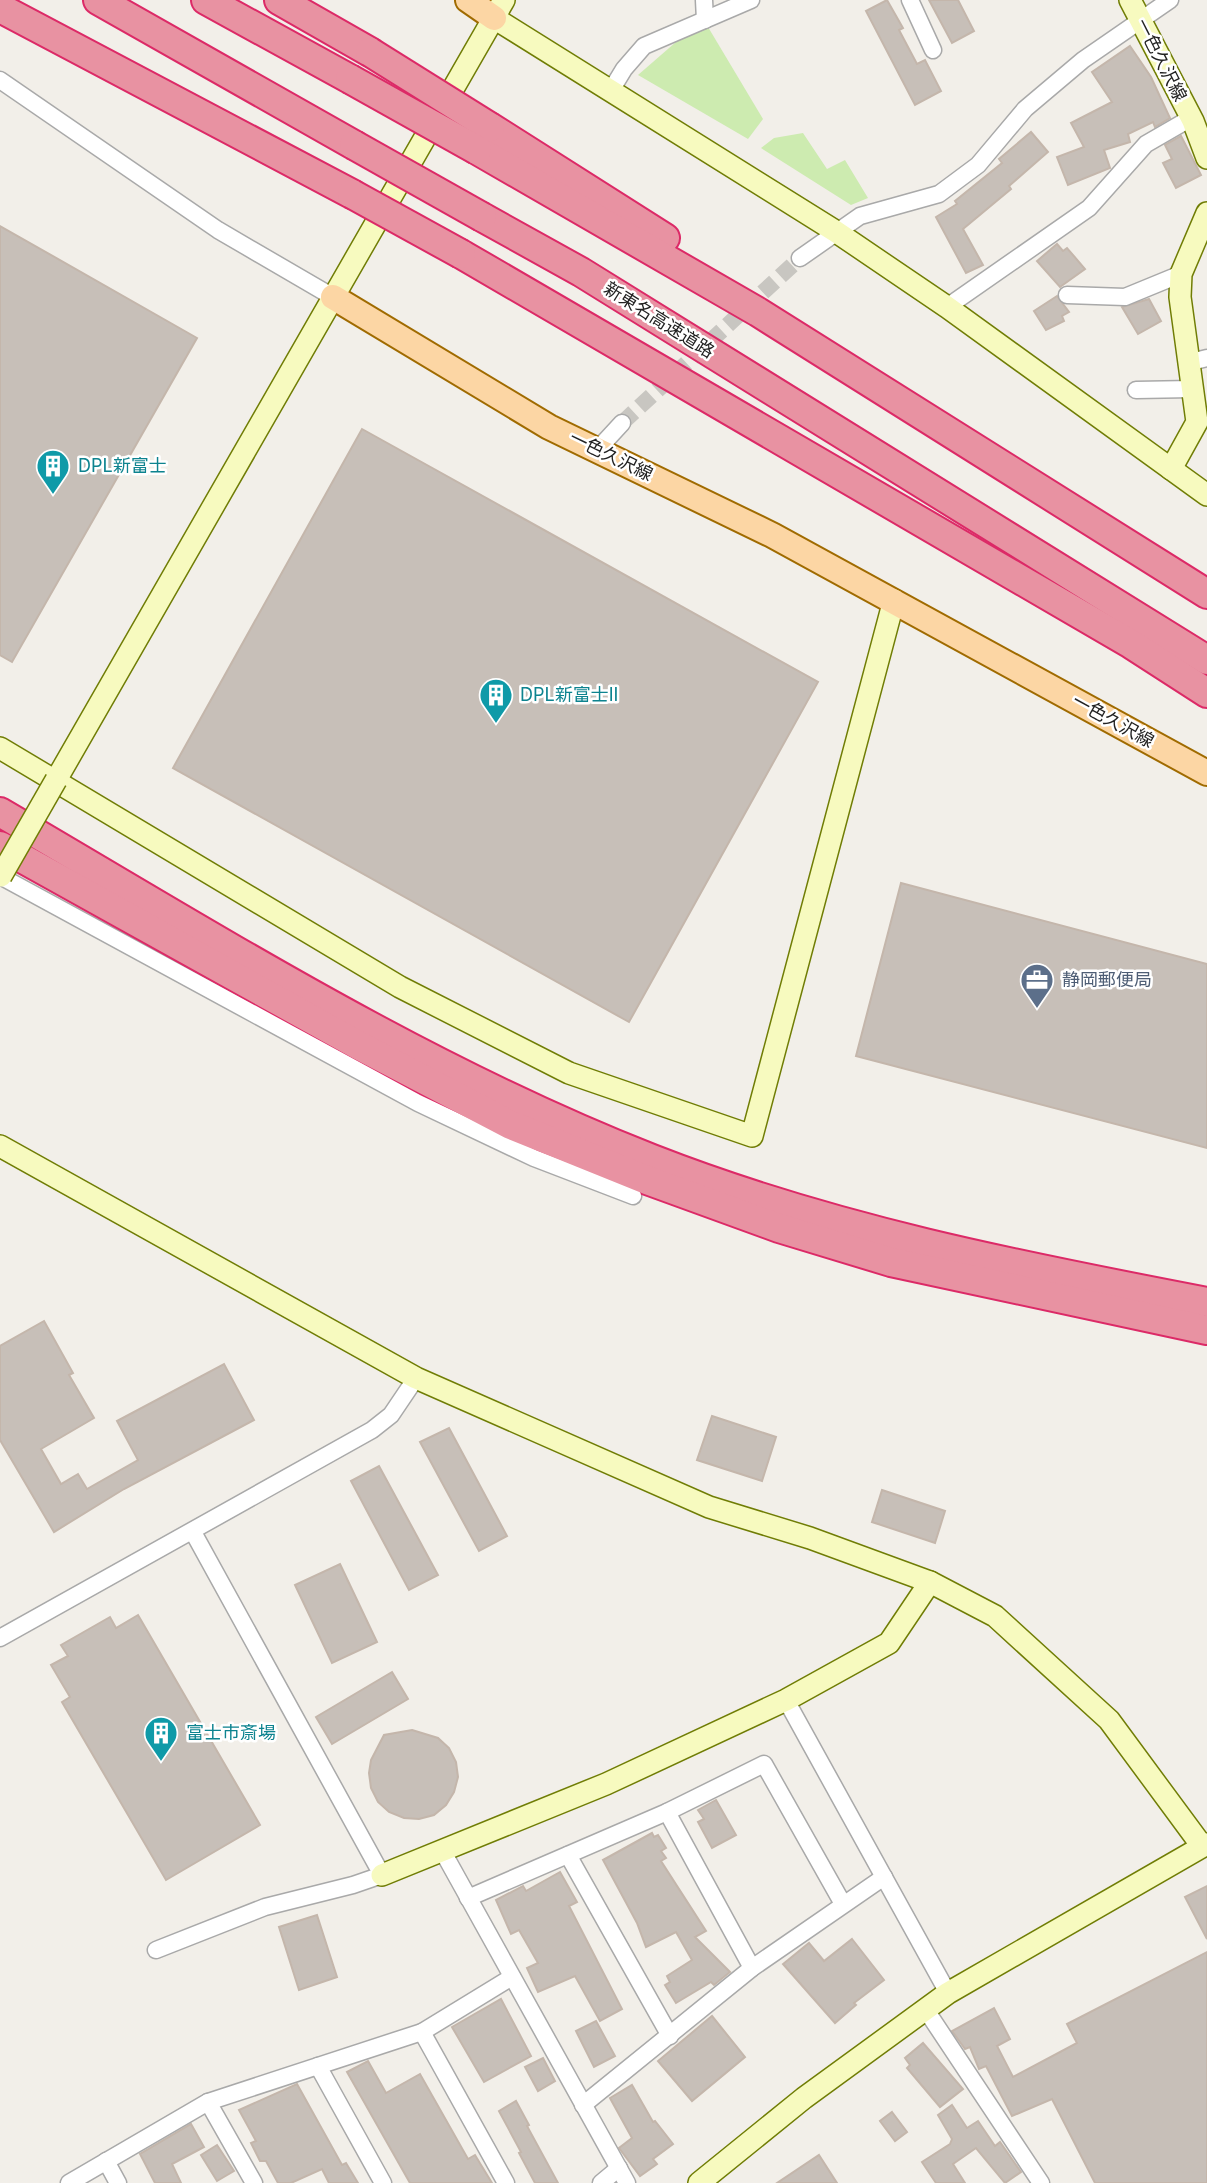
<svg xmlns="http://www.w3.org/2000/svg" width="1207" height="2183" font-family="Inter,'Noto Sans JP',sans-serif">
<style>
.grass{fill:#cdebb0}
.building{fill:#c7bfb8;stroke:#c4b6ab;stroke-width:2}
.lines{fill:none;stroke-linecap:round;stroke-linejoin:round}
.street-tunnel{stroke:#c8c6c1;stroke-width:16;stroke-dasharray:16 8;stroke-linecap:butt}
.street-casing{stroke:#a9a9a9;stroke-width:19}
.secondary-casing{stroke:#707d05;stroke-width:24}
.primary-casing{stroke:#a06b00;stroke-width:28}
.highway-casing{stroke:#dc2a67;stroke-width:32}
.street{stroke:#fff;stroke-width:16}
.secondary{stroke:#f7fabf;stroke-width:21}
.primary{stroke:#fcd6a4;stroke-width:24}
.highway{stroke:#e892a2;stroke-width:28}
.secondary-bridge-casing{stroke:#707d05;stroke-width:24;stroke-linecap:butt}
.highway-bridge-casing{stroke:#dc2a67;stroke-width:32;stroke-linecap:butt}
.secondary-bridge{stroke:#f7fabf;stroke-width:21}
.highway-bridge{stroke:#e892a2;stroke-width:28}
.labels{text-anchor:middle;stroke-width:5;stroke-linejoin:round;paint-order:stroke}
.street-label{font-size:18px;fill:#222;stroke:#fff}
.culture-label{font-size:18px;fill:#0d838f;stroke:#fff;text-anchor:start}
.service-label{font-size:18px;fill:#4e5e75;stroke:#fff;text-anchor:start}
</style>
<rect width="100%" height="100%" fill="#f2efe9"/>
<g class="grass">
<polygon points="708,27 763,119 748,139 638,75 676,42"/>
<polygon points="803,133 827,169 845,160 868,198 851,205 761,148 774,138"/>
</g>
<g class="building">
<polygon points="887,0 903,28 899,30 917,64 925,60 941,91 915,105 866,11"/>
<polygon points="929,0 958,0 974,31 952,43"/>
<polygon points="1130,46 1151,77 1170,118 1155,127 1153,122 1128,134 1130,142 1104,150 1110,168 1068,185 1057,157 1084,147 1071,123 1112,102 1092,72"/>
<polygon points="1031,132 1048,152 1009,186 1011,189 963,229 983,265 966,273 936,217 957,204 955,201 1002,163 999,159"/>
<polygon points="1181,136 1201,175 1176,188 1163,163 1172,159 1165,145"/>
<polygon points="0,226 197,338 12,662 0,655"/>
<polygon points="1057,244 1063,251 1067,248 1085,269 1060,287 1037,261"/>
<polygon points="1057,296 1069,312 1062,316 1064,321 1046,330 1034,311"/>
<polygon points="1149,299 1161,321 1138,334 1122,307"/>
<polygon points="362,429 818,682 629,1022 173,768"/>
<polygon points="901,883 1207,964 1207,1148 856,1056"/>
<polygon points="44,1321 73,1373 69,1375 94,1418 41,1449 61,1484 78,1474 87,1489 138,1460 117,1421 224,1364 254,1420 124,1489 54,1532 0,1440 0,1346"/>
<polygon points="712,1416 776,1437 762,1481 697,1460"/>
<polygon points="449,1428 507,1536 479,1551 420,1442"/>
<polygon points="379,1466 438,1575 409,1590 351,1481"/>
<polygon points="882,1490 945,1511 935,1543 872,1522"/>
<polygon points="340,1564 377,1642 332,1663 295,1585"/>
<polygon points="138,1615 260,1825 166,1880 62,1702 70,1697 51,1665 68,1656 61,1645 110,1617 116,1628"/>
<polygon points="392,1672 408,1699 332,1744 316,1717"/>
<polygon points="412,1730 438,1738 449,1748 456,1762 458,1777 454,1792 446,1805 434,1815 419,1819 404,1818 389,1812 378,1802 371,1788 369,1773 371,1760 384,1735"/>
<polygon points="716,1800 736,1835 712,1848 698,1822 704,1819 698,1810"/>
<polygon points="652,1833 654,1837 658,1835 666,1848 661,1851 666,1858 661,1861 706,1931 695,1937 730,1972 714,1985 711,1982 676,2003 665,1985 670,1982 667,1976 692,1960 676,1932 646,1947 637,1923 603,1860"/>
<polygon points="560,1872 577,1902 569,1906 622,2009 600,2021 575,1976 538,1992 527,1968 538,1963 519,1930 511,1934 496,1900 523,1886 526,1891"/>
<polygon points="1207,1886 1207,1939 1185,1897"/>
<polygon points="317,1915 337,1977 299,1990 279,1927"/>
<polygon points="852,1939 884,1980 854,2003 856,2005 835,2023 783,1964 809,1943 824,1961"/>
<polygon points="1207,1952 1207,2183 1095,2183 1052,2099 1012,2116 986,2066 979,2069 970,2047 965,2049 952,2031 994,2008 1010,2039 997,2046 1013,2077 1077,2043 1067,2024"/>
<polygon points="501,1999 531,2056 484,2082 452,2027"/>
<polygon points="712,2016 745,2057 692,2101 658,2061"/>
<polygon points="596,2021 615,2056 594,2067 576,2031"/>
<polygon points="923,2043 963,2089 940,2107 907,2068 910,2065 905,2058"/>
<polygon points="543,2058 555,2081 538,2091 525,2067"/>
<polygon points="368,2061 386,2093 420,2074 468,2159 475,2155 492,2183 410,2183 347,2072"/>
<polygon points="297,2084 342,2165 346,2163 358,2183 329,2183 322,2169 291,2183 278,2183 266,2161 260,2161 251,2143 256,2141 239,2110"/>
<polygon points="632,2085 653,2122 655,2121 673,2144 653,2159 657,2164 640,2176 619,2148 632,2138 610,2098"/>
<polygon points="516,2101 529,2125 527,2126 558,2183 535,2183 519,2153 521,2152 499,2111"/>
<polygon points="952,2105 967,2128 978,2121 995,2146 1000,2142 1021,2172 1005,2183 976,2148 953,2164 965,2183 936,2183 922,2162 950,2144 952,2139 938,2115"/>
<polygon points="892,2112 907,2132 895,2141 880,2121"/>
<polygon points="191,2124 204,2147 172,2164 181,2183 155,2183 140,2154"/>
<polygon points="217,2145 234,2171 217,2181 201,2155"/>
<polygon points="819,2155 837,2183 777,2183"/>
</g>
<g class="lines">
<polyline class="street-tunnel" points="622,423 800,258"/>
<defs>
<g id="street">
<polyline points="704,0 705,20"/>
<polyline points="910,0 933,50"/>
<polyline points="0,80 218,230 333,297"/>
<polyline points="610,92 624,69 644,46 751,0"/>
<polyline points="800,258 860,216 939,194 978,165 1025,109 1083,60 1170,0"/>
<polyline points="1067,295 1125,297 1181,274"/>
<polyline points="947,307 1089,208 1146,144 1191,118"/>
<polyline points="1187,363 1207,358"/>
<polyline points="1136,390 1192,389"/>
<polyline points="598,449 622,423"/>
<polyline points="0,876 418,1103 534,1158 633,1196"/>
<polyline points="0,1638 372,1430 391,1415 416,1378"/>
<polyline points="786,1700 948,1993"/>
<polyline points="667,1812 752,1968"/>
<polyline points="443,1852 627,2183"/>
<polyline points="568,1855 670,2036"/>
<polyline points="468,1898 667,1812 764,1764 843,1904"/>
<polyline points="156,1950 265,1907 353,1885 382,1875 193,1532"/>
<polyline points="926,2010 1041,2183"/>
<polyline points="422,2032 506,2183"/>
<polyline points="318,2066 383,2183"/>
<polyline points="208,2102 254,2183"/>
<polyline points="583,2105 752,1968 884,1877"/>
<polyline points="106,2161 118,2183"/>
<polyline points="69,2183 208,2102 422,2032 512,1977"/>
<polyline points="601,2183 619,2168"/>
</g>
<g id="secondary">
<polyline points="1130,0 1193,121 1207,158"/>
<polyline points="494,18 835,231 947,307 1207,495"/>
<polyline points="1171,469 1197,422 1180,297 1181,274 1207,213"/>
<polyline points="0,748 400,987 569,1073 752,1136 894,600"/>
<polyline points="56,780 504,0"/>
<polyline points="0,1146 416,1378 709,1507 810,1538 930,1582 995,1616 1109,1720 1202,1846"/>
<polyline points="382,1875 606,1784 786,1700 889,1643 930,1582"/>
<polyline points="699,2183 804,2098 948,1993 1207,1844"/>
</g>
<g id="primary">
<polyline points="468,0 494,18"/>
<polyline points="333,297 549,427 772,535 1207,773"/>
</g>
<g id="highway">
<polyline points="98,0 354,145"/>
<polyline points="206,0 350,79"/>
<polyline points="279,0 370,52"/>
<polyline points="0,8 352,194"/>
<polyline points="490,127 665,238"/>
<polyline points="477,150 758,312 1207,594"/>
<polyline points="482,217 581,272 1207,660"/>
<polyline points="461,254 1131,644 1207,693"/>
<path d="M0,812C212,936 422,1069 652,1159C831,1229 1019,1266 1207,1302"/>
<polyline points="0,846 358,1045 511,1125 647,1180 779,1228 891,1262 1207,1330"/>
</g>
</defs>
<use href="#street" class="street-casing"/>
<use href="#secondary" class="secondary-casing"/>
<use href="#primary" class="primary-casing"/>
<use href="#highway" class="highway-casing"/>
<use href="#street" class="street"/>
<use href="#secondary" class="secondary"/>
<use href="#primary" class="primary"/>
<use href="#highway" class="highway"/>
<defs>
<polyline id="secondary-bridge" points="1,876 56,780"/>
<g id="highway-bridge">
<polyline points="370,52 490,127"/>
<polyline points="350,79 477,150"/>
<polyline points="354,145 482,217"/>
<polyline points="352,194 461,254"/>
</g>
</defs>
<use href="#secondary-bridge" class="secondary-bridge-casing"/>
<use href="#highway-bridge" class="highway-bridge-casing"/>
<use href="#secondary-bridge" class="secondary-bridge"/>
<use href="#highway-bridge" class="highway-bridge"/>
</g>
<defs>
<symbol id="building-pin" viewBox="-11 -11 22 30"><path d="M0 17L-7.5 6A9.5 9.5 0 1 1 7.5 6Z" fill="#0f9aa8" stroke="#fff"/><path d="M-4-6H4V6H1V3H-1V6H-4ZM-2.5-4.3h1.7v1.8h-1.7ZM.8-4.3h1.7v1.8H.8ZM-2.5-1h1.7V.8h-1.7ZM.8-1h1.7V.8H.8Z" fill="#fff"/></symbol>
<symbol id="office-pin" viewBox="-11 -11 22 30"><path d="M0 17L-7.5 6A9.5 9.5 0 1 1 7.5 6Z" fill="#5c6f8a" stroke="#fff"/><path d="M-6-3h4V-5.5h4V-3h4V5H-6ZM-1-4.5V-3h2v-1.5ZM-6 0V1H6V0Z" fill="#fff"/></symbol>
</defs>
<g fill-rule="evenodd">
<use href="#building-pin" x="34" y="447" width="38" height="52"/>
<use href="#building-pin" x="477" y="676" width="38" height="52"/>
<use href="#office-pin" x="1018" y="961" width="38" height="52"/>
<use href="#building-pin" x="142" y="1714" width="38" height="52"/>
</g>
<g class="labels">
<g class="street-label">
<text transform="translate(1161 60) rotate(63)" y="6">一色久沢線</text>
<text transform="translate(659 320) rotate(32)" y="6">新東名高速道路</text>
<text transform="translate(611 456) rotate(26)" y="6">一色久沢線</text>
<text transform="translate(1113 721) rotate(29)" y="6">一色久沢線</text>
</g>
<g class="culture-label">
<text x="78" y="472">DPL新富士</text>
<text x="520" y="701">DPL新富士II</text>
<text x="186" y="1739">富士市斎場</text>
</g>
<g class="service-label">
<text x="1062" y="986">静岡郵便局</text>
</g>
</g>
</svg>
